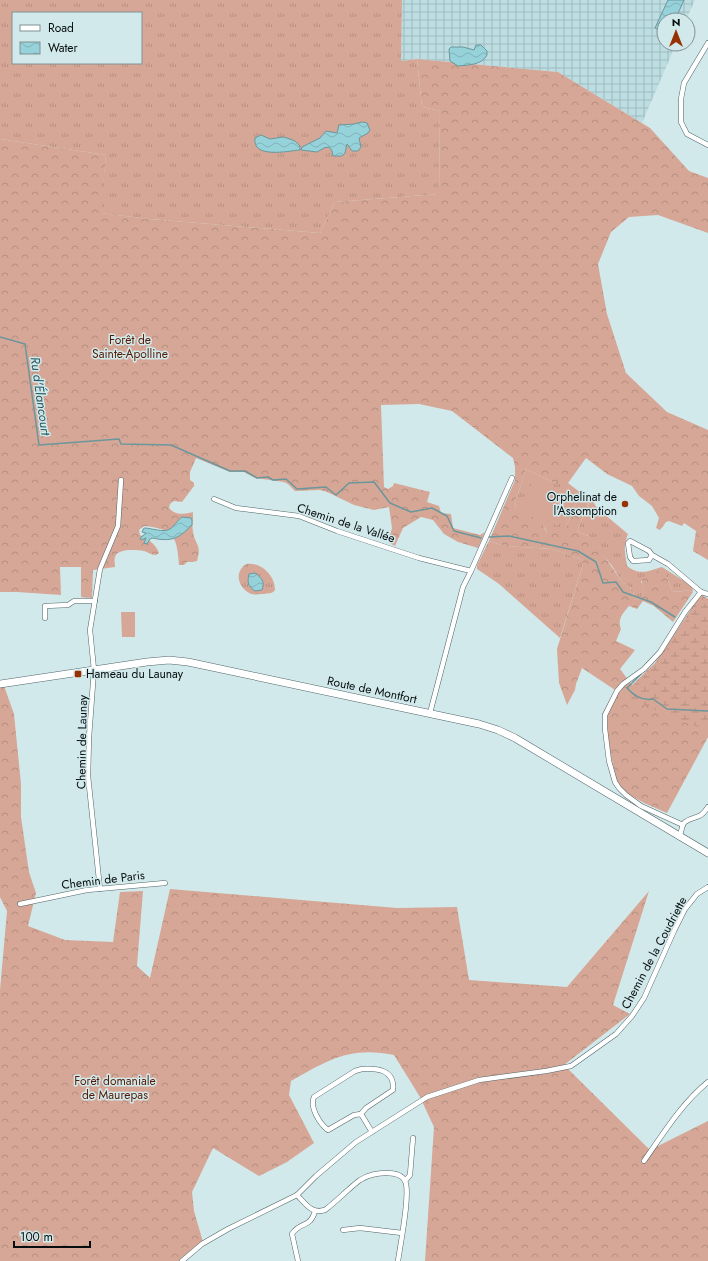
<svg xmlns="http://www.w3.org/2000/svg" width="708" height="1261" font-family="Jost,sans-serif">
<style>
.industrial{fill:url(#industrial-grid)}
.grass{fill:url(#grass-tufts);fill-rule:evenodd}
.forest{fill:url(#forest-crowns)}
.wetland{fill:url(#wetland-marsh)}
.park{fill:#d6a796}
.water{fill:url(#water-waves);stroke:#6b979c}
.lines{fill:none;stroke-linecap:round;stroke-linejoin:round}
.stream{stroke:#6b979c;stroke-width:1.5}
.street-casing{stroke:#506567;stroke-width:5.5}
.secondary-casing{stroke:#506567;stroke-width:8}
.street{stroke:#fff;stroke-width:4.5}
.secondary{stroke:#fff;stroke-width:7}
.poi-dot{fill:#973200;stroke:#d2e9ec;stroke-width:1.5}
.labels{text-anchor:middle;stroke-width:3;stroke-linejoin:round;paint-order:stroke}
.park-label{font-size:12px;fill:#541a03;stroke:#d2e9ec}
.poi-label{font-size:12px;fill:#060d0e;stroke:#d2e9ec;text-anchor:end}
.street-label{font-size:12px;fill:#060d0e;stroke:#d2e9ec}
.water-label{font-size:13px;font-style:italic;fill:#23575c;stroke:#d2e9ec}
</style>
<defs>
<pattern id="industrial-grid" width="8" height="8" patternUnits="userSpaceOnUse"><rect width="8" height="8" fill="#bcdde1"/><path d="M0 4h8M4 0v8" fill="none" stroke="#a0bcc0"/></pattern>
<pattern id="grass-tufts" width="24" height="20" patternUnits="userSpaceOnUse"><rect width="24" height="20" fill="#d6a796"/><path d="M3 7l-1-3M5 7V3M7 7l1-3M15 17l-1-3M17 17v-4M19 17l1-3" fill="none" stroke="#b68f80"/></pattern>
<pattern id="forest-crowns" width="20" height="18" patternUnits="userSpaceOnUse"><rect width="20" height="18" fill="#d6a796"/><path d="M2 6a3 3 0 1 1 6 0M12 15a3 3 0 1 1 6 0" fill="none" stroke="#b68f80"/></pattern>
<pattern id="wetland-marsh" width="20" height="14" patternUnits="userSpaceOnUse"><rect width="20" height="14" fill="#d6a796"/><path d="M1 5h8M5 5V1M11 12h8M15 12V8" fill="none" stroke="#b68f80"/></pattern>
<pattern id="water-waves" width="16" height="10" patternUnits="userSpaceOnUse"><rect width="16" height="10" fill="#96d2d9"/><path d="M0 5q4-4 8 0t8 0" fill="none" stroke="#80b3b9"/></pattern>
</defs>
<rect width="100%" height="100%" fill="#d2e9ec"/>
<polygon class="industrial" points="402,0 695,0 686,20 664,20 664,44 676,44 642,123 558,72 417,59 401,61"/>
<g class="grass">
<path d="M0,0H402L401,61L417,59L422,107L440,111L439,194L335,202L320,233L149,219L100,213L106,155L0,139ZM13,13H141V63H13Z"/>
<path d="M526,469L554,483H568L594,503L597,508L628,534C623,547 625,552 627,566C640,576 648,571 662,567L692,586L693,592C686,589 679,593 672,591L667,577L641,581C644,590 645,594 638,600L634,599L633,590L622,582L612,566L588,536L577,531L589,503L578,499L566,527L560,533H547L545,528L515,508L516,500Z"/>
<polygon points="489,541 504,546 553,549 580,559 583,564 560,638 499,584 477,569 477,565"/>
<path d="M246,564C261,562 275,575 275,590C272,594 269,593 264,594C259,594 256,595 251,594C239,589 233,573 246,564Z"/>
</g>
<g class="forest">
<path d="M417,59L558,72L650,128L689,171L708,178V233L658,215L629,217L611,232L598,264L607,314L626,373L667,412L708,430V560L693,551L696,531L684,523L682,526L669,521L666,522L660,530L656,528L659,518L652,506L639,496L632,486L607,474L586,458L568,483H554L526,469L516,500L515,508C529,513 541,519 547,533H560L561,528L566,527L578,499L589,502L577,531L588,536L596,544L622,582L633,590L634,599L638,600C649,590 638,588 644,576L660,570L665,572L672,591C679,593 686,589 693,592L673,622L654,606L643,601L637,609L629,606C623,613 617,619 621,629L616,641L635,650L620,669L632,685L655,663L701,594L708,599V737L667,813L644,803L618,788L602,714L615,690L582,668L576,684L575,690L567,705L559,683L557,649L583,564L580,559L553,549L504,546L489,541L515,480V467L513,458L452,411L419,404L381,405L384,487L388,489L393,486L394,483L430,492L427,502L439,506L441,513L451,514L453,528L480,535L485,532L478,548L458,542L444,534L433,520L421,517L403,528L395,546L388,542L392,528L389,507L374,510L354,505L327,492L320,490L295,491L288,484L284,482L255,478L244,472H230L196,458L190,472V480L194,483V486L182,502L174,501L170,504L169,508C176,516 184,514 193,512C193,519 192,526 193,532C195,545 202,544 197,561L193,562H187L184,565H179C177,535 173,529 144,526L139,530L140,535C149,540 155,543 159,553L156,555C151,555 148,552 144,551C136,550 118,548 115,557C114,560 115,564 115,567L93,570L92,598L81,597V567H60L61,595L17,592H0V139L106,155L101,213L149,219L320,233L335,202L439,194L440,111L422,107Z"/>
<path d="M3,683L14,714L21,784V817L29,872L36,893L28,926L65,940L113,942L120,892L143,891L137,966L150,978L170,889L397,908L457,907L469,980L567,987L649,891L613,1005L630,1014L564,1065L650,1150L708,1121V1261H425L434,1127L420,1097L394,1055C350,1046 328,1060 291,1081L289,1095L314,1143L287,1162L259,1176L213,1148L192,1192L194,1211L203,1242L184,1261H0V990L7,911L0,897V684Z"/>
</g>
<polygon class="wetland" points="700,601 708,606 708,730 674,719 628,696 630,689 655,666"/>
<g class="park">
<polygon points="535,478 572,500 557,526 520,504"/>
<polygon points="121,612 135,612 135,637 122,637"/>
</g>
<g class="water">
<polygon points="668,0 684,0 675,20 664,20 664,32 655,28"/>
<path d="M476,45H481L487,51V55C482,65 468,65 458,66L450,61L449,49L451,47H463L474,50Z"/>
<polygon points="362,122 367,123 370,130 368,133 359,138 361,147 358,151 352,151 347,144 345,153 342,156 333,156 332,151 329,147 324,148 317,152 301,150 302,147 320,138 326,131 337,133 339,125 354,124"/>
<path d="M261,135L270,139L283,137L287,138L295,141L300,146V150C288,151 252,159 255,138Z"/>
<path d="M182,517L191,518L192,520V525C178,539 172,542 152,538L150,539L147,544L144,543L146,538L141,540L140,538L146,533L142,532L144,528C152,528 163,533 170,529C173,527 178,520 182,517Z"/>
<path d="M255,573C262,578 265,582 262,590L255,591C248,586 247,583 249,574Z"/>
</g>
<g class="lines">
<g class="stream">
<polyline points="0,337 25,344 39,445 119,439 121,444 171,445 230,471 245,471 257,478 268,477 273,480 286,479 297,489 326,487 336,495 349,483 374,482 390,503 411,512 432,508 447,516 454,531 481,538"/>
<polyline points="489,537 509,536 578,551 596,562 603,583 616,582 623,592 651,602 675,617"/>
<path d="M641,674L627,688C634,696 642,701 653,699L667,709L708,711"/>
</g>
<defs>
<g id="street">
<polyline points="708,43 684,83 681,99 681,122 687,134 708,145"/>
<polyline points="214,499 236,508 299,516 337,531 419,558 471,571"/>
<polyline points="652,555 649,560 633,561 630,557 628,543 630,541 632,542 649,551 652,555 668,564 701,592 708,594"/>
<polyline points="45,618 45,606 68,605 74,601 95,601"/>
<polyline points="430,713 463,587 471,571 512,478"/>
<polyline points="683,825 641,806 626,795 619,788 615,782 609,761 605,729 605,715 617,691 623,684 644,669 660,652 685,612 701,592"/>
<path d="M679,837C682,833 681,825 685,822C695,815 700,820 708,807"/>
<polyline points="100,889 88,776 89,737 94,670 90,630 100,569 118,526 121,480"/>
<polyline points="20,904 87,890 165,883"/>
<path d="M362,1069C378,1068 395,1070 393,1090L366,1108L361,1114L354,1115L328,1130C320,1124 309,1107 314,1097L355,1071Z"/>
<polyline points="361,1114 372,1132"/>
<path d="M644,1161C663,1134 682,1103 708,1082"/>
<polyline points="405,1181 410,1175 413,1138"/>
<path d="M297,1195C306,1204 311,1214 325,1210C337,1201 348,1189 360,1180C368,1175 377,1173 386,1173C394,1173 402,1174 405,1181C411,1192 400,1246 398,1261"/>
<polyline points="343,1230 360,1228 402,1233"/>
<polyline points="182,1261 202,1244 228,1229 297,1195 316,1176 356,1142 427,1097 479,1080 546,1071 571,1066 616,1034 632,1016 644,998 674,931 685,909 697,894 708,887"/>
<path d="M298,1261L292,1234C300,1221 310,1229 315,1211"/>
</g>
<polyline id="secondary" points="0,684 147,662 169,660 188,662 479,724 498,730 515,738 708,853"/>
</defs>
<use href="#street" class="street-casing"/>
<use href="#secondary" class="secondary-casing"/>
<use href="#street" class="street"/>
<use href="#secondary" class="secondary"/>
</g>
<g class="poi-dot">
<circle cx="625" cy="504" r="4"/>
<rect x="74" y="670" width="8" height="8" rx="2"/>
</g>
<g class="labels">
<g class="park-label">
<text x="130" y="344">Forêt de<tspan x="130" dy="14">Sainte-Apolline</tspan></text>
<text x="115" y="1085">Forêt domaniale<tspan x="115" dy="14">de Maurepas</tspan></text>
</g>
<g class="poi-label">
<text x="617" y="501">Orphelinat de<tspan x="617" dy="14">l'Assomption</tspan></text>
<text x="86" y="678" text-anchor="start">Hameau du Launay</text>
</g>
<g class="street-label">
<text transform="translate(346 523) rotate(18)" y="4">Chemin de la Vallée</text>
<text transform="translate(372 690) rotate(12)" y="4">Route de Montfort</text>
<text transform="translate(82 742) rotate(-89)" y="4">Chemin de Launay</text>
<text transform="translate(103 880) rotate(-7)" y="4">Chemin de Paris</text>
<text transform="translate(654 953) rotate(-62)" y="4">Chemin de la Coudriette</text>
</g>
<g class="water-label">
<text transform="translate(41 396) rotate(82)" y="5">Ru d'Élancourt</text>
</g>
</g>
<rect x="12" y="12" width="130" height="52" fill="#d2e9ec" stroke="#809193"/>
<rect x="20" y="25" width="20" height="6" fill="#ffffff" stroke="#809193"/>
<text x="48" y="32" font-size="12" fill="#060d0e">Road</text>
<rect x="20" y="42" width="20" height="12" fill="url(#water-waves)" stroke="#809193"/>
<text x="48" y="52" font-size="12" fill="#060d0e">Water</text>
<g transform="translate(676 32)"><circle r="19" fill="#d2e9ec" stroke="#809193"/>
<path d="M0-3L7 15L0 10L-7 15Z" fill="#973200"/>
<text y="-6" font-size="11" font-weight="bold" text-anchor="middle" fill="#060d0e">N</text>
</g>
<path d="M14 1241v6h76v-6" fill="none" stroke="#060d0e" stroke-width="2"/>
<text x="20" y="1241" font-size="12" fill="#060d0e" stroke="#d2e9ec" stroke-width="3" paint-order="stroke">100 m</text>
</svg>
